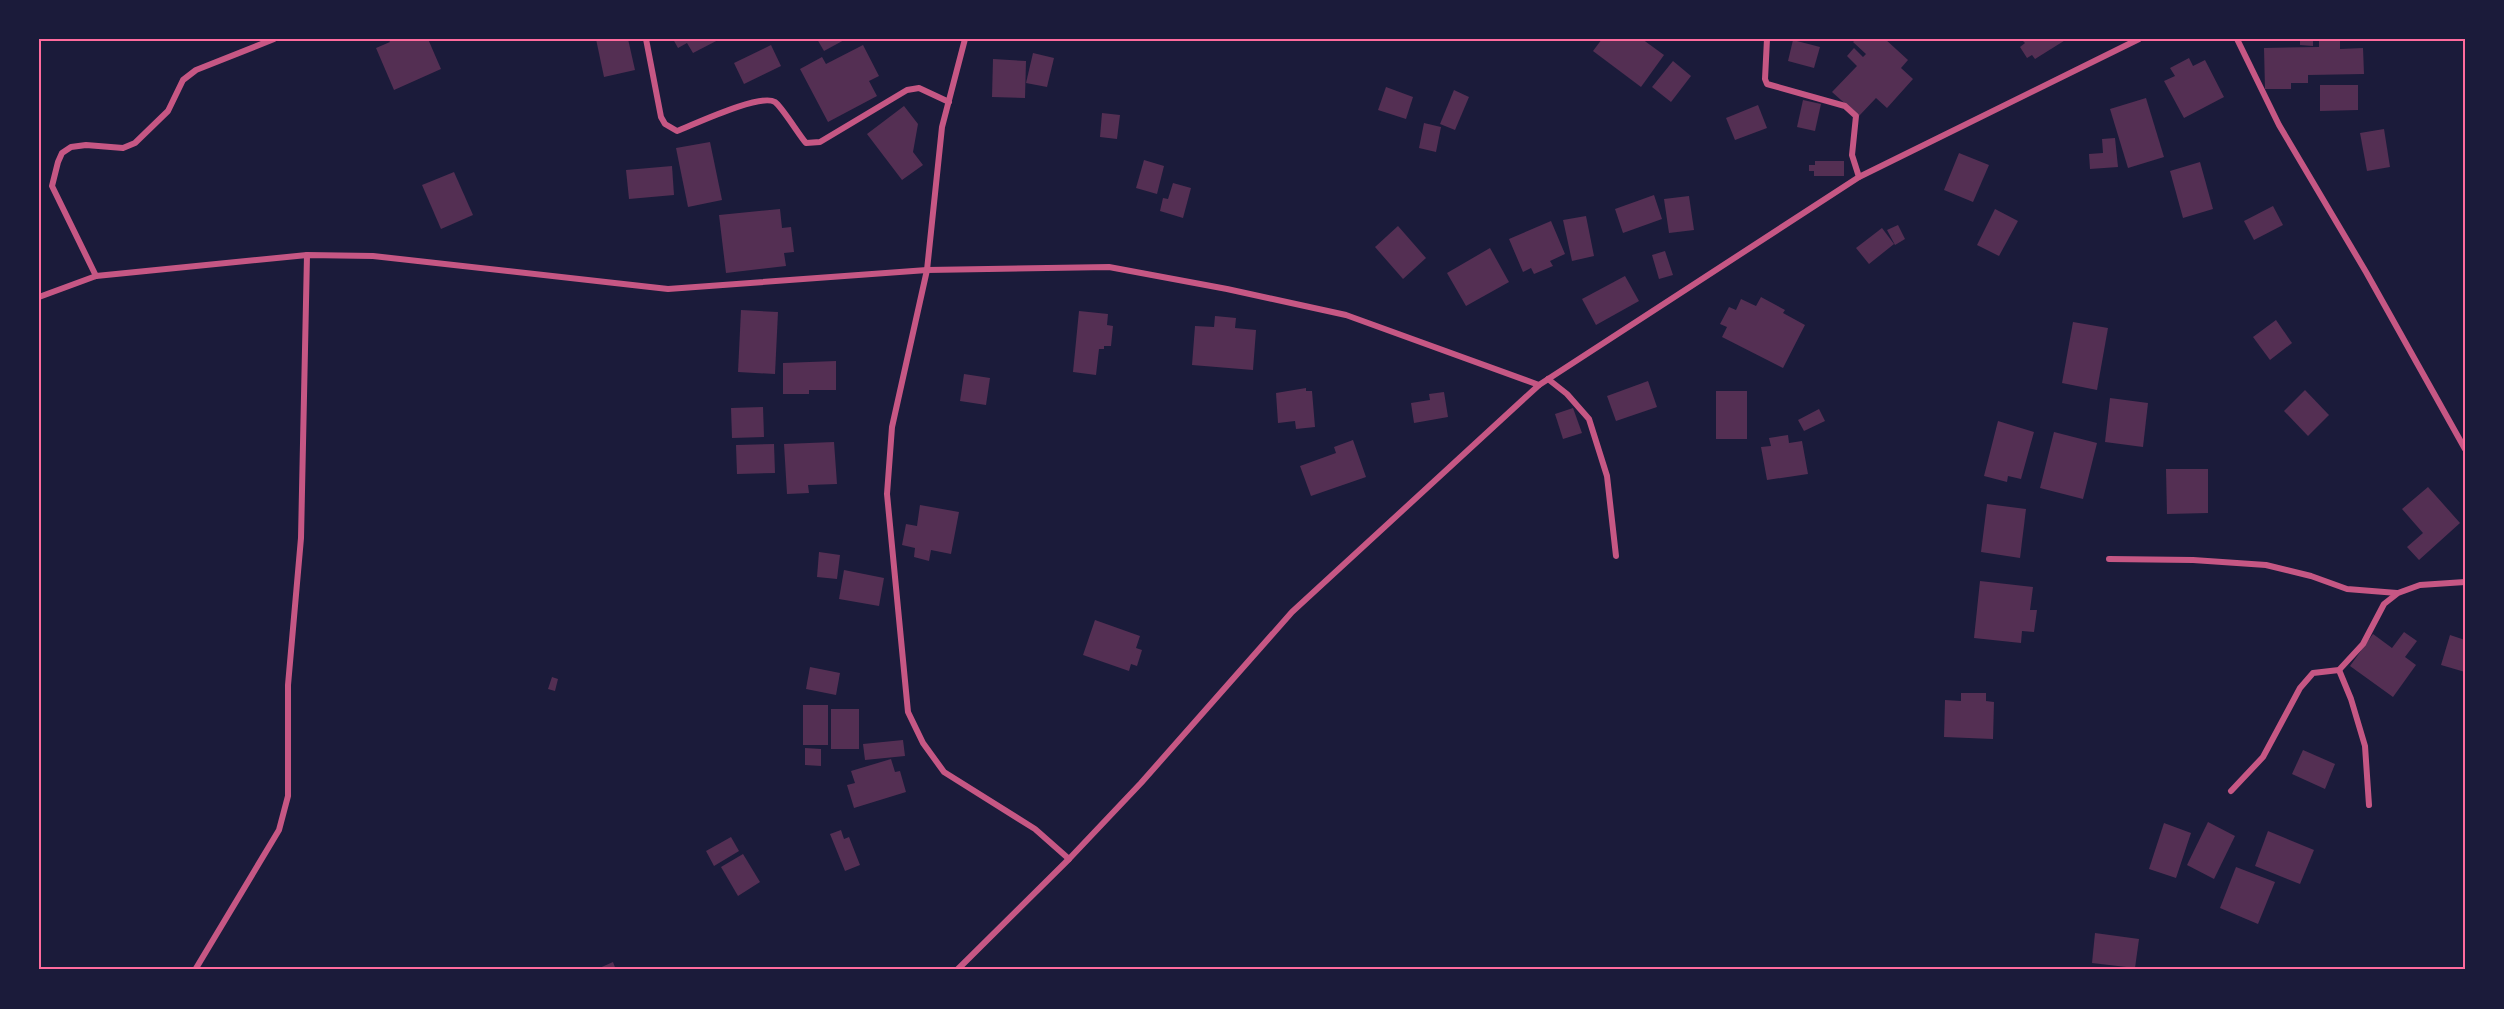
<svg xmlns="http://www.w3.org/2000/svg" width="2504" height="1009" font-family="'Varela Round',sans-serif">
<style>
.building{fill:#542f53}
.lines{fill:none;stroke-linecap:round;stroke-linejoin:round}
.minor{stroke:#c65784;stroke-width:6}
.neatline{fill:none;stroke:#ff6b9d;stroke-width:2}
</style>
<rect width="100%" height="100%" fill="#1b1b3a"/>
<g class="building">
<polygon points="388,39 428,39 441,69 394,90 376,48 390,42"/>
<polygon points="596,39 628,39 635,70 604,77"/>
<polygon points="673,39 720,39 693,53 687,43 678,48"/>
<polygon points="817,39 846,39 824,51"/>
<polygon points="1602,39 1642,39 1664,55 1641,87 1593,51"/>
<polygon points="1856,39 1885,39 1908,60 1901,68 1913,79 1887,108 1876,98 1859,116 1832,92 1857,66 1847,56 1854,48 1863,57 1866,54 1853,42"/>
<polygon points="2026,39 2067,39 2035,59 2032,55 2027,58 2020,47 2025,43 2023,41"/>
<polygon points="2300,39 2313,39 2313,46 2300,45"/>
<polygon points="2319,39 2340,39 2340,49 2363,48 2364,74 2308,75 2308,83 2291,83 2291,89 2265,89 2264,48 2319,47"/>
<polygon points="1793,40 1820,47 1814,68 1788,61"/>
<polygon points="771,45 781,66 744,84 734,63"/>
<polygon points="863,45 879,76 869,81 877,96 828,122 800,69 822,57 826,64"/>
<polygon points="1033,53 1054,58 1047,87 1026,83"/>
<polygon points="2189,58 2193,66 2205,60 2224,97 2184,118 2164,81 2175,76 2170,68"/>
<polygon points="993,59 1026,61 1025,98 992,97"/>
<polygon points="1673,61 1691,76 1671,102 1652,87"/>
<polygon points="2320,85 2358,85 2358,110 2320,111"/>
<polygon points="1386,87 1413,97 1406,119 1378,110"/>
<polygon points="1454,90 1469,97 1455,130 1440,124"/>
<polygon points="2146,98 2164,157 2128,168 2110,109"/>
<polygon points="1803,100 1821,104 1815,131 1797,127"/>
<polygon points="1758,105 1767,128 1735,140 1726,118"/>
<polygon points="904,106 918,124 913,152 923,165 902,180 867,134"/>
<polygon points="1102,113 1120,115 1117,139 1100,137"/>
<polygon points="1424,123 1441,127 1436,152 1419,148"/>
<polygon points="2384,129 2390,167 2367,171 2360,133"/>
<polygon points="2115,138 2118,167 2090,169 2089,154 2103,153 2102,139"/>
<polygon points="710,142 722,200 688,207 676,148"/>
<polygon points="1959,153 1989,165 1973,202 1944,190"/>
<polygon points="1144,160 1164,166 1157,194 1136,188"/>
<polygon points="1815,161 1844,161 1844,176 1814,176 1814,171 1809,171 1809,165 1815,165"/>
<polygon points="2200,162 2213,209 2183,218 2170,171"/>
<polygon points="672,166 674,195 629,199 626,170"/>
<polygon points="454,172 473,215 441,229 422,185"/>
<polygon points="1173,183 1191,188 1183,218 1160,211 1163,198 1168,199"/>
<polygon points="1654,195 1662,219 1623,233 1615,209"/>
<polygon points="1689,196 1694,230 1669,233 1664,199"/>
<polygon points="2273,206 2283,225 2254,240 2244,221"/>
<polygon points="780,209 782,228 791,227 794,252 784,253 786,266 726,273 719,215"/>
<polygon points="1995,209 2018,221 1999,256 1977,245"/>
<polygon points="1586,216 1594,256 1572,261 1563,220"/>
<polygon points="1551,221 1565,254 1550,261 1553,266 1534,274 1531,268 1523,272 1509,239"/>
<polygon points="1898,225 1905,239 1895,245 1887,230"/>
<polygon points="1398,226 1426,258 1403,279 1375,247"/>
<polygon points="1882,228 1894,244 1869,264 1856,248"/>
<polygon points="1490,248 1509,282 1466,306 1447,273"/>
<polygon points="1665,251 1673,275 1659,279 1652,255"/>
<polygon points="1625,276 1639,301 1596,325 1582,299"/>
<polygon points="1761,297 1785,310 1783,313 1805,325 1783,368 1722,337 1727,327 1720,324 1729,307 1736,310 1741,299 1756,306"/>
<polygon points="741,310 778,312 775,374 738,372"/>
<polygon points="1079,311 1108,314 1107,325 1113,326 1111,346 1104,346 1104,349 1099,349 1096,375 1073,372"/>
<polygon points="1215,316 1236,318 1235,328 1256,330 1253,370 1192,365 1195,326 1214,327"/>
<polygon points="2276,320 2292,343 2270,360 2253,337"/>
<polygon points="2073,322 2108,328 2097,390 2062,383"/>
<polygon points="836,361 836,390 809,390 809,394 783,394 783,363"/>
<polygon points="964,374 990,378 986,405 960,401"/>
<polygon points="1648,381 1657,407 1616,421 1607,396"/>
<polygon points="1306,388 1306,391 1312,391 1315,427 1296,429 1295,421 1278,423 1276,393"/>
<polygon points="2305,390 2329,415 2308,436 2284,411"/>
<rect x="1716" y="391" width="31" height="48"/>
<polygon points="1444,392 1448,417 1414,423 1411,403 1430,400 1429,394"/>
<polygon points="2110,398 2148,403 2143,447 2105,442"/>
<polygon points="763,407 764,437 732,438 731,408"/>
<polygon points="1573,408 1582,433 1563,439 1555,414"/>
<polygon points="1819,409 1825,421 1804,431 1798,420"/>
<polygon points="1998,421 2034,432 2021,479 2008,476 2007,482 1984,476"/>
<polygon points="2054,432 2097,443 2083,499 2040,488"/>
<polygon points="1788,435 1789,443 1802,441 1808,474 1767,480 1761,447 1771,446 1769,438"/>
<polygon points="1353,440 1366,477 1311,496 1300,466 1336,453 1334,447"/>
<polygon points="834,442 837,484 808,485 809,493 787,494 784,444"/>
<polygon points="774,444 775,473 737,474 736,445"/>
<polygon points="2166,469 2208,469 2208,513 2167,514"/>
<polygon points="2428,487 2460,523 2419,560 2407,547 2423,533 2402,509"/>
<polygon points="1987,504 2026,509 2020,558 1981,552"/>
<polygon points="920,505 959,512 951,554 931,550 929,561 914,557 915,548 902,545 906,524 917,526"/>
<polygon points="819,552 840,555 837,579 817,577"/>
<polygon points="844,570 884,578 879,606 839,599"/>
<polygon points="1980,581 2033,587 2030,610 2037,610 2034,632 2022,631 2021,643 1974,638"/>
<polygon points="1095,620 1140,636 1136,648 1142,650 1137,666 1131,664 1129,671 1083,655"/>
<polygon points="2404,632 2417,641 2405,657 2416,665 2393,697 2350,666 2373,634 2392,648"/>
<polygon points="2450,635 2465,640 2465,672 2441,665"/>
<polygon points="810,667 840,673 836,695 806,689"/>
<polygon points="552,677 558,679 555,691 548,689"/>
<polygon points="1961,693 1986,693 1986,701 1994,702 1993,739 1944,737 1945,700 1961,701"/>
<rect x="803" y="705" width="25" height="40"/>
<rect x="831" y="709" width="28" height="40"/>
<polygon points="903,740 905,756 865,760 863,744"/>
<polygon points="805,748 821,749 821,766 805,765"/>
<polygon points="2303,750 2335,764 2325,789 2292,774"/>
<polygon points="891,759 895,772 900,771 906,792 854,808 847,785 855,783 851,771"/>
<polygon points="2208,822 2235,836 2214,879 2187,865"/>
<polygon points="2164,823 2191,833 2176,878 2149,869"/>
<polygon points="841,830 844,839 849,837 860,865 845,871 830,834"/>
<polygon points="2268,831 2314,850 2300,884 2255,866"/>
<polygon points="731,837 739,851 714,866 706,851"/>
<polygon points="743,854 760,882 738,896 721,867"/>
<polygon points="2236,867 2275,882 2258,924 2220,908"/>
<polygon points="2095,933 2139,939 2135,968 2092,963"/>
<polygon points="613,962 616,970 595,970"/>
</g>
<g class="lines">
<g class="minor">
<path d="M646,39L661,117L665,124L677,131C695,124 760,93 775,102C782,107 799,135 806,143L820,142L907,90L919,88L949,102"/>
<polyline points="965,39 942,127 927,270 892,427 887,494 908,712 923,743 944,772 1035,829 1069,859"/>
<polyline points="1767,39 1765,79 1767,84 1845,106 1856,116 1852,155 1859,177"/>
<polyline points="2237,39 2279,125 2366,272 2465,449"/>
<polyline points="96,276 52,186 58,162 62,153 71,147 86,145 123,148 135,143 168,111 183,80 196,70 274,39"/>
<polyline points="39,297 96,276 307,255 373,256 668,289 927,270 1109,267 1227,289 1346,315 1539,385"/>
<polyline points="1548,379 1567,394 1589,419 1607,476 1616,556"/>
<polyline points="2109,559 2193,560 2266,565 2311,576 2347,589 2397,593"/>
<polyline points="2339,670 2351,699 2365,746 2369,805"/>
<polyline points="2231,791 2263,757 2300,688 2313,673 2339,670 2363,644 2384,604 2398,593 2420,585 2465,582"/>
<polyline points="195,970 279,830 288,796 288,685 301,538 307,255"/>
<polyline points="957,970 1069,859 1141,783 1292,612 1539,385 1859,177 2139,39"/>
</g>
</g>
<rect width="2504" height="1009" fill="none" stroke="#1b1b3a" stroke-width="81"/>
<rect x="40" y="40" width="2424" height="928" class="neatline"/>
</svg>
